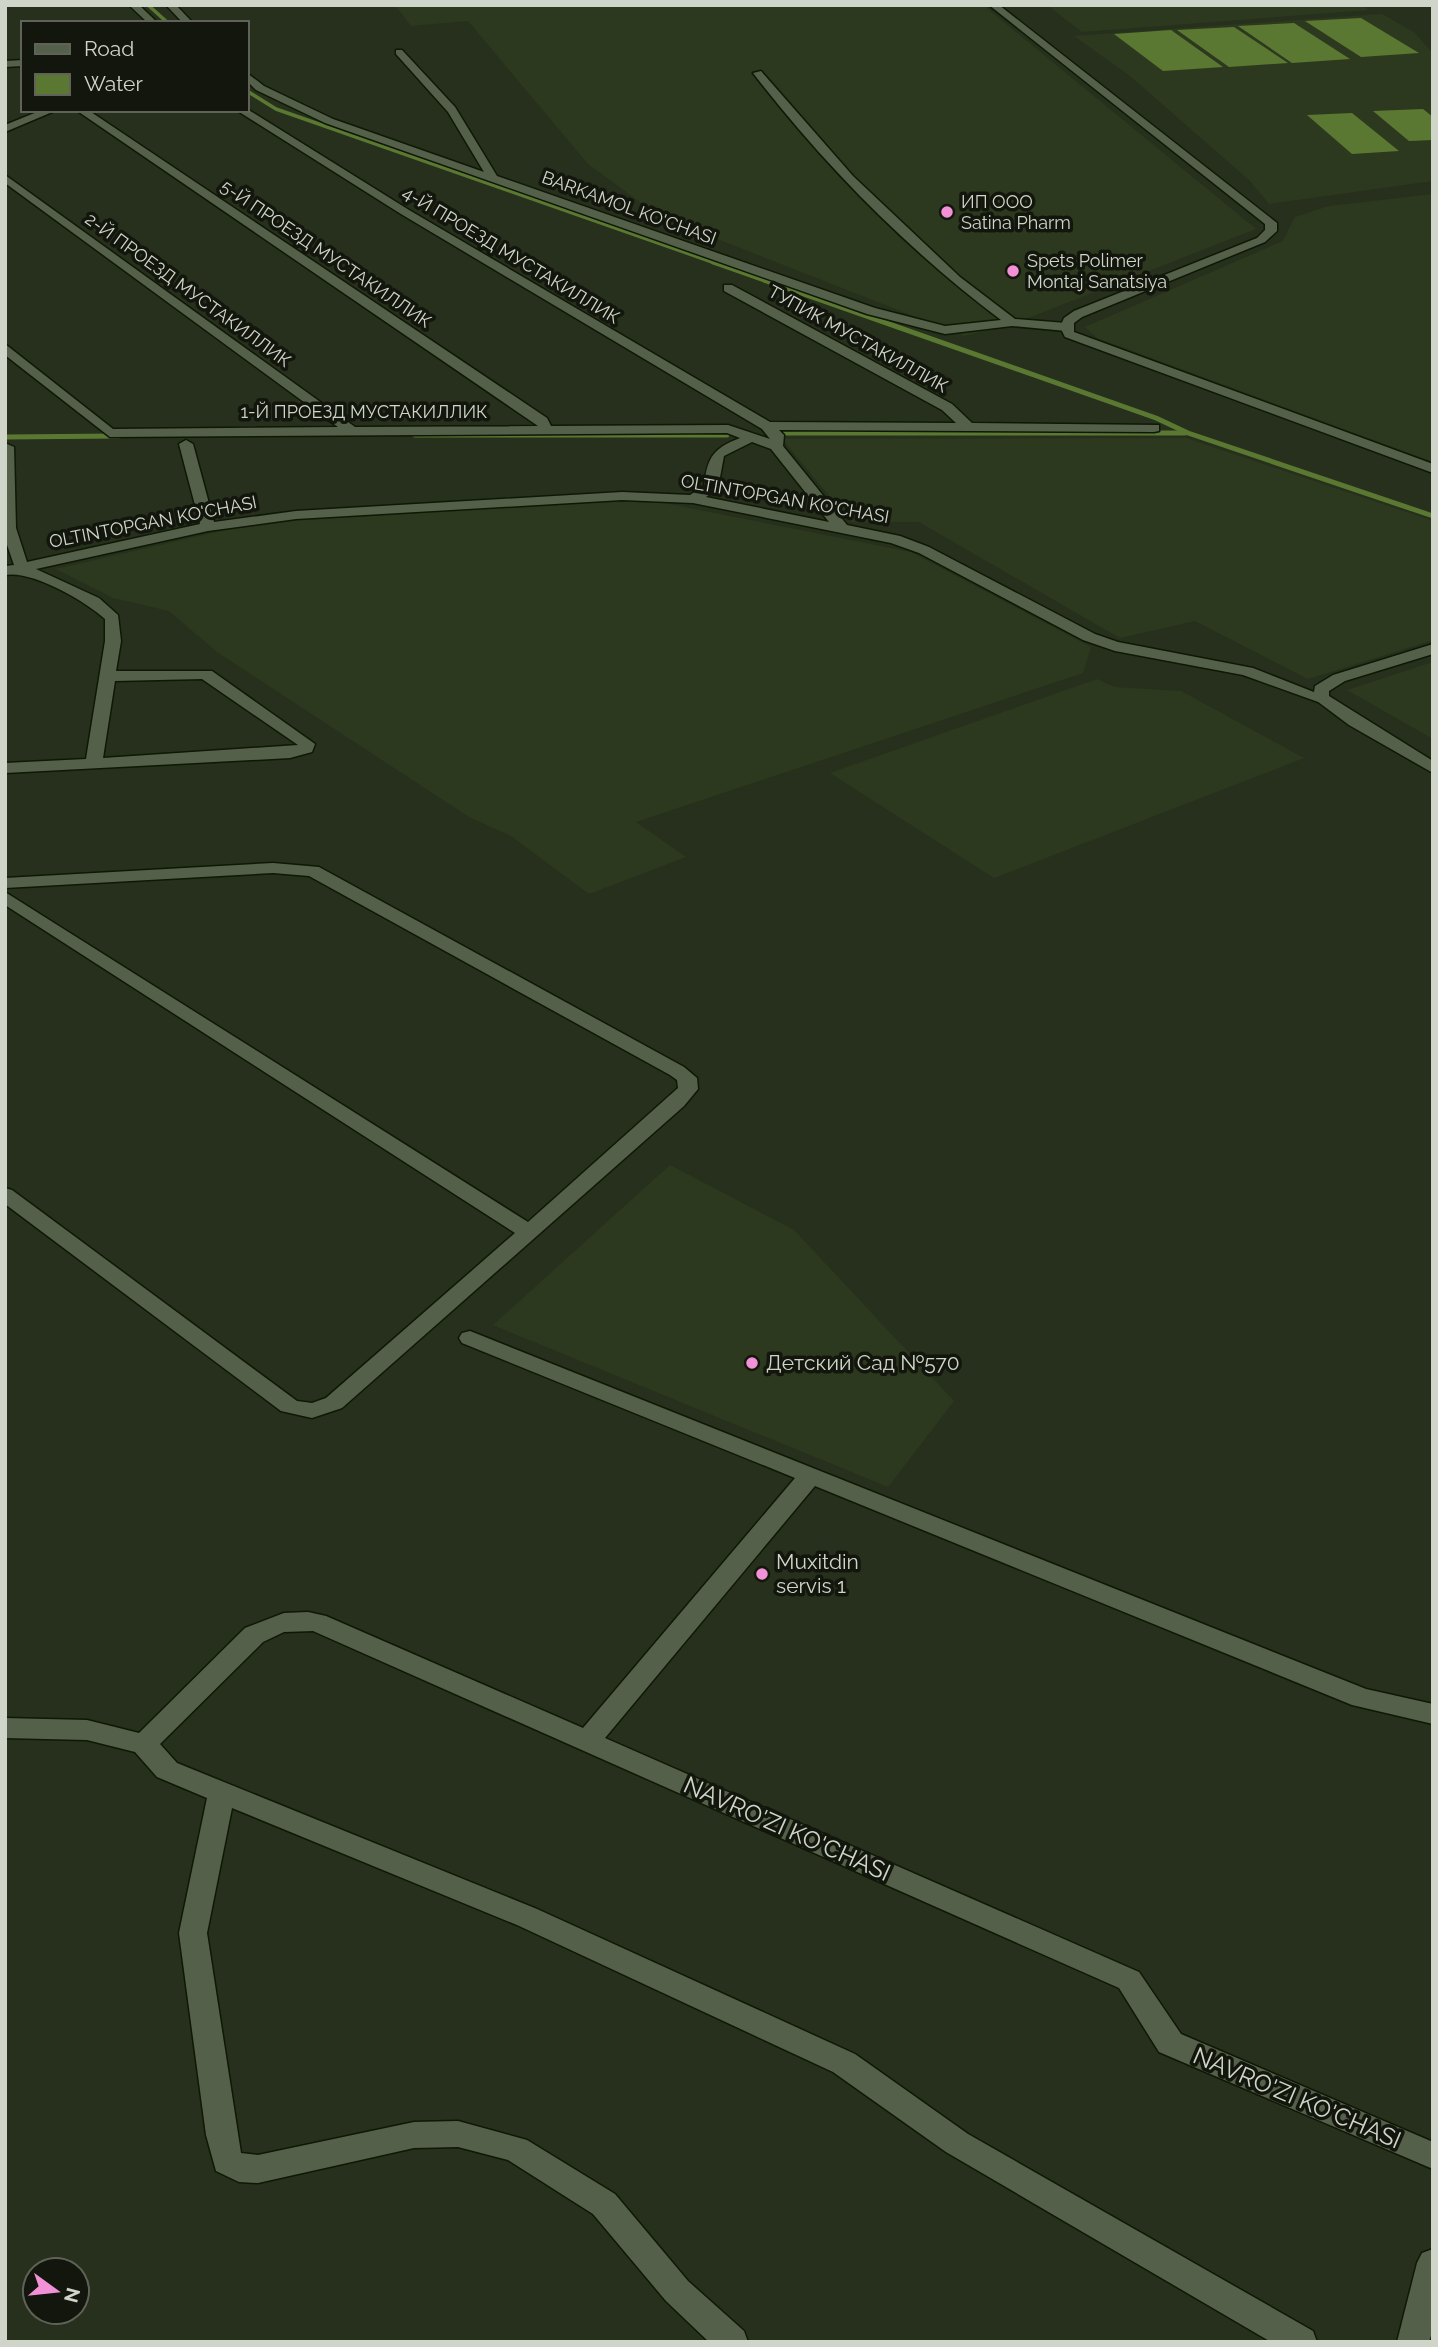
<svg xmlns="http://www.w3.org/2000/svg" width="1438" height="2347" font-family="Raleway,sans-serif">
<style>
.built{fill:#2d391e}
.water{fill:#5a7832}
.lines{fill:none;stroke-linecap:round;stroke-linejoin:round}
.stream-far1{stroke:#5a7832;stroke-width:3.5}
.stream{stroke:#5a7832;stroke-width:5}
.street-casing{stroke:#0f1805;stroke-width:3}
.secondary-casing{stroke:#0f1805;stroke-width:3}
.street{fill:#55604a;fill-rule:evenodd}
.secondary{fill:#55604a;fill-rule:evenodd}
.poi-dot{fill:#f391d6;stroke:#12160d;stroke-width:2.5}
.labels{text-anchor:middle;stroke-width:7;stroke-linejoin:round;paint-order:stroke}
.far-poi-label{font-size:18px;fill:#cfd5c8;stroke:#12160d;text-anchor:start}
.far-street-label{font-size:18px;fill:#cfd5c8;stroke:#12160d}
.poi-label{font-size:21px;fill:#cfd5c8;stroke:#12160d;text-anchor:start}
.near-street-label{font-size:24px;fill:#cfd5c8;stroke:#12160d}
</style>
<rect width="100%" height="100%" fill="#27301c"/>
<g class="built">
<polygon points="395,5 983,5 1256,229 1013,324 964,336 659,216 588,164 468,21 411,26"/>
<polygon points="1047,5 1363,5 1368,10 1082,32"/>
<polygon points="1382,14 1415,33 1433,53 1433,181 1269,204 1250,181 1130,76 1074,36"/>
<polygon points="1433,194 1433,462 1097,338 1085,327 1283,241 1295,217 1329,206"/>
<polygon points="1186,438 1433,521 1433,640 1308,679 1195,621 1120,638 919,522 851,522 782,439"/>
<polygon points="649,500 911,552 1091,647 1083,673 636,822 686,857 589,894 511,836 469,817 217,652 169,611 113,598 56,569 230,529 329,516"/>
<polygon points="1433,662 1433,739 1347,690"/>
<polygon points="1097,679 1114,687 1181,691 1304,758 994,878 830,773"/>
<polygon points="670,1165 794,1230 954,1401 888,1487 493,1325"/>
</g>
<g class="water">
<polygon points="1361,18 1419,53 1361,57 1305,21"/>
<polygon points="1294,23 1350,59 1292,63 1238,26"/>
<polygon points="1234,27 1288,63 1229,67 1177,30"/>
<polygon points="1171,30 1223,67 1163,71 1114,34"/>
<polygon points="1423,109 1433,117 1433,140 1409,141 1373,111"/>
<polygon points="1352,113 1399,151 1352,154 1307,115"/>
</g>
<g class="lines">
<g class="stream-far1">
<polyline points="148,5 168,23"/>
<polyline points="247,91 276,109 718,264"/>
</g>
<g class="stream">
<polyline points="713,262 1156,418 1188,433 1433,516"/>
<polyline points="781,433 1185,433"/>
<polyline points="415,435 727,435"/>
<polyline points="5,437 119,436"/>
</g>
<defs>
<g id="street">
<polygon points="129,5 139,5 158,23 148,23"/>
<polygon points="166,5 176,5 193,23 183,23"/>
<path d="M396,50H402L455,107L497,176L875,308L945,326L1001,320C908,250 824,165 753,73L761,71L853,176L960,277L1015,319L1066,323L1072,327L1066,331L1012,326L945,334L867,314L325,123L256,90L247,81V73L264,86L333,119L484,172L448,112L396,54Z"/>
<polygon points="23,60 23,66 5,67 5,61"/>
<path d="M247,109L409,210L770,422L956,423L942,410L724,291V285H732L952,404L972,423L1159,425V431L1154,432L779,430L784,435L783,446L847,525L900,536L929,547L1095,634L1118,642L1253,668L1329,698L1321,703L1243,675L1115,651L1083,640L919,553L891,543L693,503L622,500L296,519L208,531L36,569L99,598L118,615L121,641L116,671H212L315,744L312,752L290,758L5,773V763L86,759L105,641V619C85,601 32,570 5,575V566L14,565L5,539V443L14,447L16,528L27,562L200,524L179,444L186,440L193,444L214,522L296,511L622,492L690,495L704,486C707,458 713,448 740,438L727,433L110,437L5,355V344L113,429L338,427L5,183V175L355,427L538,426L76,110H88L547,418L551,426L728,425L770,439L762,429L401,214L236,110ZM752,442L771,449L829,522L706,497L718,488L724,456ZM202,679L298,745L103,758L115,681Z"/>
<polygon points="42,110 57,110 5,132 5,125"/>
<polygon points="273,863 319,867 684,1067 697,1078 698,1089 684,1106 342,1408 312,1418 281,1411 5,1204 5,1188 12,1190 297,1401 312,1403 326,1398 515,1233 5,905 5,892 528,1222 678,1088 677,1080 670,1075 309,876 273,873 5,888 5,878"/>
<polygon points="470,1331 1366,1689 1433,1704 1433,1724 1352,1705 815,1486 605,1738 1139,1972 1181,2034 1433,2142 1433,2169 1159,2052 1119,1988 313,1631 284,1632 263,1642 160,1744 177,1763 537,1909 855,2054 968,2134 1313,2331 1317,2342 1271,2342 946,2152 833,2072 517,1925 232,1808 207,1933 241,2153 258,2155 414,2122 458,2121 527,2140 615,2194 688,2281 744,2331 748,2342 709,2342 666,2301 593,2214 508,2160 458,2147 414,2148 258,2183 239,2182 216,2171 206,2135 179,1933 207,1798 157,1777 135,1752 87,1740 5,1738 5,1718 87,1720 139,1733 245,1628 284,1613 308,1612 326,1616 583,1728 795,1478 462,1343 459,1338 462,1333"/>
<polygon points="1433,2249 1433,2329 1429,2342 1397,2342 1417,2263 1422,2253"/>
</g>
<g id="secondary">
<polygon points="989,5 999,5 1277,223 1277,231 1265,242 1082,317 1074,323 1074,332 1433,464 1433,473 1065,337 1060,327 1064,318 1074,311 1257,238 1265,230 1265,224"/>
<polygon points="1433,644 1433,654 1345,681 1329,691 1329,696 1433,761 1433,773 1349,725 1313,698 1315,686 1333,675"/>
</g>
</defs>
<use href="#street" class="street-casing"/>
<use href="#secondary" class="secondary-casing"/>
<use href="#street" class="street"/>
<use href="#secondary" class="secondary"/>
</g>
<g class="poi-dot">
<circle cx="947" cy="212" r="7"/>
<circle cx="1013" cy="271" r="7"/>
<circle cx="752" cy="1363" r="7"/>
<circle cx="762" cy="1574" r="7"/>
</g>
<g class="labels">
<g class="far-poi-label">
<text x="961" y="208">ИП ООО<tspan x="961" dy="21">Satina Pharm</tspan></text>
<text x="1027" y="267">Spets Polimer<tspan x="1027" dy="21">Montaj Sanatsiya</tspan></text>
</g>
<g class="far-street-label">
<text transform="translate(629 208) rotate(20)" y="6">BARKAMOL KO'CHASI</text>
<text transform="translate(326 254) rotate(34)" y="6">5-Й ПРОЕЗД МУСТАКИЛЛИК</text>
<text transform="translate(511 255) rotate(31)" y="6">4-Й ПРОЕЗД МУСТАКИЛЛИК</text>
<text transform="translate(188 290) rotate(36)" y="6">2-Й ПРОЕЗД МУСТАКИЛЛИК</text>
<text transform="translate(858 339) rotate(29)" y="6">ТУПИК МУСТАКИЛЛИК</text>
<text x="364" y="418">1-Й ПРОЕЗД МУСТАКИЛЛИК</text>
<text transform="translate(785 499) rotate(10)" y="6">OLTINTOPGAN KO'CHASI</text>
<text transform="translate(153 522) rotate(-11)" y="6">OLTINTOPGAN KO'CHASI</text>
</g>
<g class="poi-label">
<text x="766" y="1370">Детский Сад №570</text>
<text x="776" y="1569">Muxitdin<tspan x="776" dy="24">servis 1</tspan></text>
</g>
<g class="near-street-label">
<text transform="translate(787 1829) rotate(24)" y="8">NAVRO'ZI KO'CHASI</text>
<text transform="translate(1297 2098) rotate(23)" y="8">NAVRO'ZI KO'CHASI</text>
</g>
</g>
<rect width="1438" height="2347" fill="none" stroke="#cfd5c8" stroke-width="14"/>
<rect x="21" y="21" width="228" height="91" fill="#12160d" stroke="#5e6258" stroke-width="2"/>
<rect x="35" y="44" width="35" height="10" fill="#55604a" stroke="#5e6258" stroke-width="2"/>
<text x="84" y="56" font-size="21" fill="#cfd5c8">Road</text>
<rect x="35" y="74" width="35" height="21" fill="#5a7832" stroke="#5e6258" stroke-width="2"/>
<text x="84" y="91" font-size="21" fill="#cfd5c8">Water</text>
<g transform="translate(56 2291) rotate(105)"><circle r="33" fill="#12160d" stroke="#5e6258" stroke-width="2"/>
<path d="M0-5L12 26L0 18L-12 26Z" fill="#f391d6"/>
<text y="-10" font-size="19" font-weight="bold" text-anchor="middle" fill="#cfd5c8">N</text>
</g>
</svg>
